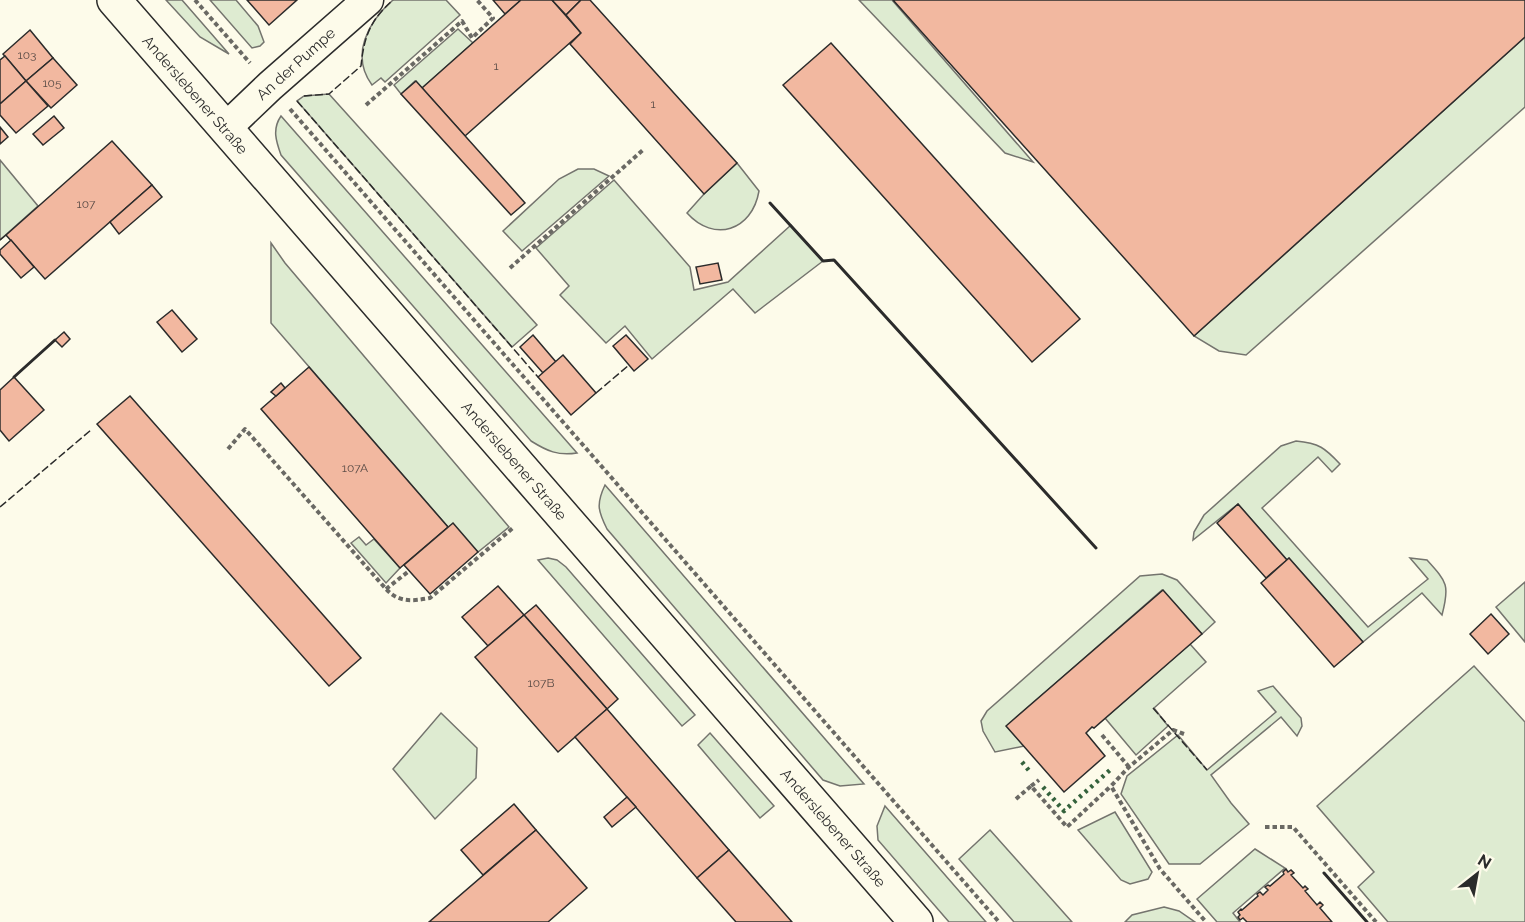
<svg xmlns="http://www.w3.org/2000/svg" width="1525" height="922" font-family="Raleway,sans-serif">
<style>
.green{fill:#deebd1;stroke:#74746e;stroke-width:1.5}
.building{fill:#f2b8a0;stroke:#2b2b2b;stroke-width:1.5}
.lines{fill:none;stroke-linecap:round;stroke-linejoin:round}
.minor-casing{stroke:#2b2b2b;stroke-width:33}
.primary-casing{stroke:#2b2b2b;stroke-width:36}
.path{stroke:#6a6964;stroke-width:4;stroke-dasharray:4.5 3;stroke-linecap:butt}
.minor{stroke:#fdfbea;stroke-width:30}
.primary{stroke:#fdfbea;stroke-width:33}
.hedge{stroke:#34623c;stroke-width:4.5;stroke-dasharray:3 4.5;stroke-linecap:butt}
.fence{stroke:#2b2b2b;stroke-width:1.5;stroke-dasharray:8 3;stroke-linecap:butt}
.wall{stroke:#2b2b2b;stroke-width:3}
.labels{text-anchor:middle;stroke-width:4.5;stroke-linejoin:round;paint-order:stroke}
.number-label{font-size:12px;fill:#5d4e48}
.street-label{font-size:15px;fill:#2b2b2b;stroke:#fdfbea}
</style>
<rect width="100%" height="100%" fill="#fdfbea"/>
<g class="green">
<polygon points="166,0 182,0 229,54 200,37"/>
<polygon points="210,0 236,0 258,26 264,42 260,46 252,48"/>
<path d="M393,0H446L460,15L385,82L381,78L372,85C350,55 368,22 393,0Z"/>
<polygon points="859,0 892,0 1033,162 1005,153"/>
<polygon points="458,29 473,43 422,88 415,81 401,94 394,85"/>
<polygon points="1525,37 1525,107 1246,355 1219,351 1194,336"/>
<polygon points="329,94 537,325 512,347 297,101 304,96"/>
<path d="M281,116L577,453C558,456 547,451 531,441L281,155C276,141 272,129 281,116Z"/>
<polygon points="0,160 38,206 0,240"/>
<path d="M737,163L759,191C752,231 714,243 687,213L704,194Z"/>
<polygon points="578,169 594,169 609,176 522,251 503,231 559,179"/>
<polygon points="614,180 690,267 694,290 728,282 791,225 823,261 755,313 733,289 652,359 625,326 606,343 560,295 569,286 536,248"/>
<polygon points="271,243 285,263 509,527 478,552 448,527 271,323"/>
<path d="M1296,441C1319,443 1325,448 1340,464L1332,472L1318,457L1262,508L1368,627L1428,579L1410,558L1427,560C1447,582 1450,585 1442,615L1422,593L1363,642L1289,558L1287,560L1238,504L1193,540L1194,532L1204,515L1281,446Z"/>
<path d="M605,485L864,784L840,786L823,780L607,529C598,511 596,504 605,485Z"/>
<polygon points="359,537 366,545 374,539 400,568 386,583 351,543"/>
<polygon points="548,558 557,560 566,567 695,715 682,726 538,560"/>
<polygon points="1162,574 1177,580 1215,622 1202,634 1162,590 1007,726 1024,746 995,752 983,731 981,721 987,711 1140,576"/>
<polygon points="1525,582 1525,642 1496,607"/>
<polygon points="1190,644 1206,662 1154,708 1168,726 1136,755 1105,718"/>
<polygon points="1474,666 1525,722 1525,922 1388,922 1358,887 1374,872 1317,806"/>
<polygon points="1273,686 1301,718 1302,726 1297,736 1281,717 1211,775 1231,803 1249,824 1200,864 1169,864 1121,794 1127,776 1178,735 1207,770 1276,712 1258,691"/>
<polygon points="441,713 477,748 476,778 435,819 393,769"/>
<polygon points="710,733 774,806 760,818 698,745"/>
<polygon points="885,806 986,922 949,922 878,840 877,826"/>
<polygon points="1115,812 1152,872 1148,879 1130,884 1121,880 1078,830"/>
<polygon points="990,830 1072,922 1014,922 959,859"/>
<polygon points="1255,849 1285,868 1233,913 1240,922 1217,922 1197,899"/>
<polygon points="1164,907 1179,911 1195,922 1125,922 1132,915"/>
</g>
<g class="building">
<polygon points="247,0 297,0 269,25"/>
<polygon points="493,0 521,0 505,14"/>
<polygon points="521,0 552,0 581,33 465,136 422,88"/>
<polygon points="552,0 581,0 566,15"/>
<polygon points="581,0 590,0 737,163 704,194 570,44 581,33 566,15"/>
<polygon points="893,0 1525,0 1525,37 1194,336"/>
<polygon points="30,30 53,58 26,81 3,54"/>
<polygon points="831,43 1080,319 1032,362 783,85"/>
<polygon points="5,56 26,81 0,104 0,60"/>
<polygon points="53,58 77,85 51,108 26,81"/>
<polygon points="26,81 48,106 16,133 0,115 0,104"/>
<polygon points="416,81 525,203 511,215 401,94"/>
<polygon points="54,116 64,128 43,145 33,134"/>
<polygon points="0,127 8,137 0,144"/>
<polygon points="112,141 152,185 45,279 6,235"/>
<polygon points="152,185 162,197 119,234 110,222"/>
<polygon points="11,240 34,267 21,278 0,254 0,250"/>
<polygon points="718,263 722,280 700,284 696,267"/>
<polygon points="172,310 197,339 182,352 157,322"/>
<polygon points="64,332 70,339 62,347 55,340"/>
<polygon points="533,335 556,362 543,373 520,347"/>
<polygon points="626,335 648,359 634,371 613,346"/>
<polygon points="563,355 596,393 571,415 538,377"/>
<polygon points="309,367 448,527 400,568 261,409"/>
<polygon points="14,377 44,410 9,441 0,430 0,390"/>
<polygon points="281,383 285,388 276,396 271,392"/>
<polygon points="130,396 361,658 329,686 97,424"/>
<polygon points="1238,504 1287,560 1266,578 1217,523"/>
<polygon points="453,523 478,552 430,594 404,565"/>
<polygon points="1289,558 1363,642 1334,667 1261,583"/>
<polygon points="498,586 524,615 488,646 462,617"/>
<polygon points="1163,590 1202,634 1094,728 1092,727 1086,733 1105,756 1064,792 1006,726"/>
<polygon points="536,605 618,699 607,709 524,615"/>
<polygon points="1491,614 1509,634 1488,654 1470,634"/>
<polygon points="524,615 607,709 558,752 475,657"/>
<polygon points="607,709 729,850 697,878 575,737"/>
<polygon points="627,797 636,807 612,827 604,817"/>
<polygon points="514,804 536,830 483,875 461,850"/>
<polygon points="536,830 587,888 548,922 429,922"/>
<polygon points="729,850 792,922 736,922 697,878"/>
<polygon points="1286,869 1288,872 1291,870 1294,873 1291,875 1303,888 1305,886 1308,889 1305,891 1317,905 1320,902 1323,905 1320,908 1332,922 1247,922 1243,918 1240,920 1238,917 1240,915 1238,912 1241,909 1242,910 1258,896 1257,894 1260,892 1263,895 1268,890 1265,887 1268,885 1270,886 1284,874 1283,872"/>
</g>
<g class="lines">
<defs>
<polyline id="minor" points="225,129 270,86 368,0"/>
<polyline id="primary" points="114,0 916,922"/>
</defs>
<use href="#minor" class="minor-casing"/>
<use href="#primary" class="primary-casing"/>
<g class="path">
<polyline points="195,0 250,63"/>
<polyline points="366,105 462,21 472,38 493,18 477,0"/>
<polyline points="290,109 999,922"/>
<polyline points="510,268 644,149"/>
<path d="M228,449L245,429L386,589C399,603 413,601 430,598L514,527"/>
<polyline points="386,589 409,571"/>
<polyline points="1184,734 1173,730 1129,767 1111,786 1160,869 1206,922"/>
<polyline points="1102,735 1129,767"/>
<polyline points="1031,786 1039,780"/>
<polyline points="1016,799 1031,786 1067,827 1111,786"/>
<polyline points="1265,827 1293,827 1376,922"/>
</g>
<use href="#minor" class="minor"/>
<use href="#primary" class="primary"/>
<g class="hedge">
<polyline points="1022,762 1031,773"/>
<polyline points="1043,787 1064,811 1110,770"/>
</g>
<g class="fence">
<path d="M304,96L329,94L361,66C364,37 370,20 393,0"/>
<polyline points="297,101 538,377"/>
<polyline points="0,240 6,235"/>
<polyline points="596,393 629,365"/>
<polyline points="0,507 91,430"/>
<polyline points="1153,708 1207,770"/>
</g>
<g class="wall">
<polyline points="770,203 823,261 834,260 1096,548"/>
<polyline points="14,377 55,340"/>
<polyline points="1324,873 1367,922"/>
</g>
</g>
<g class="labels">
<g class="number-label">
<text x="27" y="59">103</text>
<text x="496" y="70">1</text>
<text x="52" y="87">105</text>
<text x="653" y="108">1</text>
<text x="86" y="208">107</text>
<text x="355" y="472">107A</text>
<text x="541" y="687">107B</text>
</g>
<g class="street-label">
<text transform="translate(296 64) rotate(-42)" y="5">An der Pumpe</text>
<text transform="translate(195 95) rotate(49)" y="5">Anderslebener Straße</text>
<text transform="translate(514 461) rotate(49)" y="5">Anderslebener Straße</text>
<text transform="translate(833 828) rotate(49)" y="5">Anderslebener Straße</text>
</g>
</g>
<g transform="translate(1477 874) rotate(31)" stroke="#fdfbea" stroke-width="4.5" paint-order="stroke">
<path d="M0-4.5L10 22L0 15L-10 22Z" fill="#2b2b2b"/>
<text y="-9" font-size="16" font-weight="bold" text-anchor="middle" fill="#2b2b2b">N</text>
</g>
</svg>
